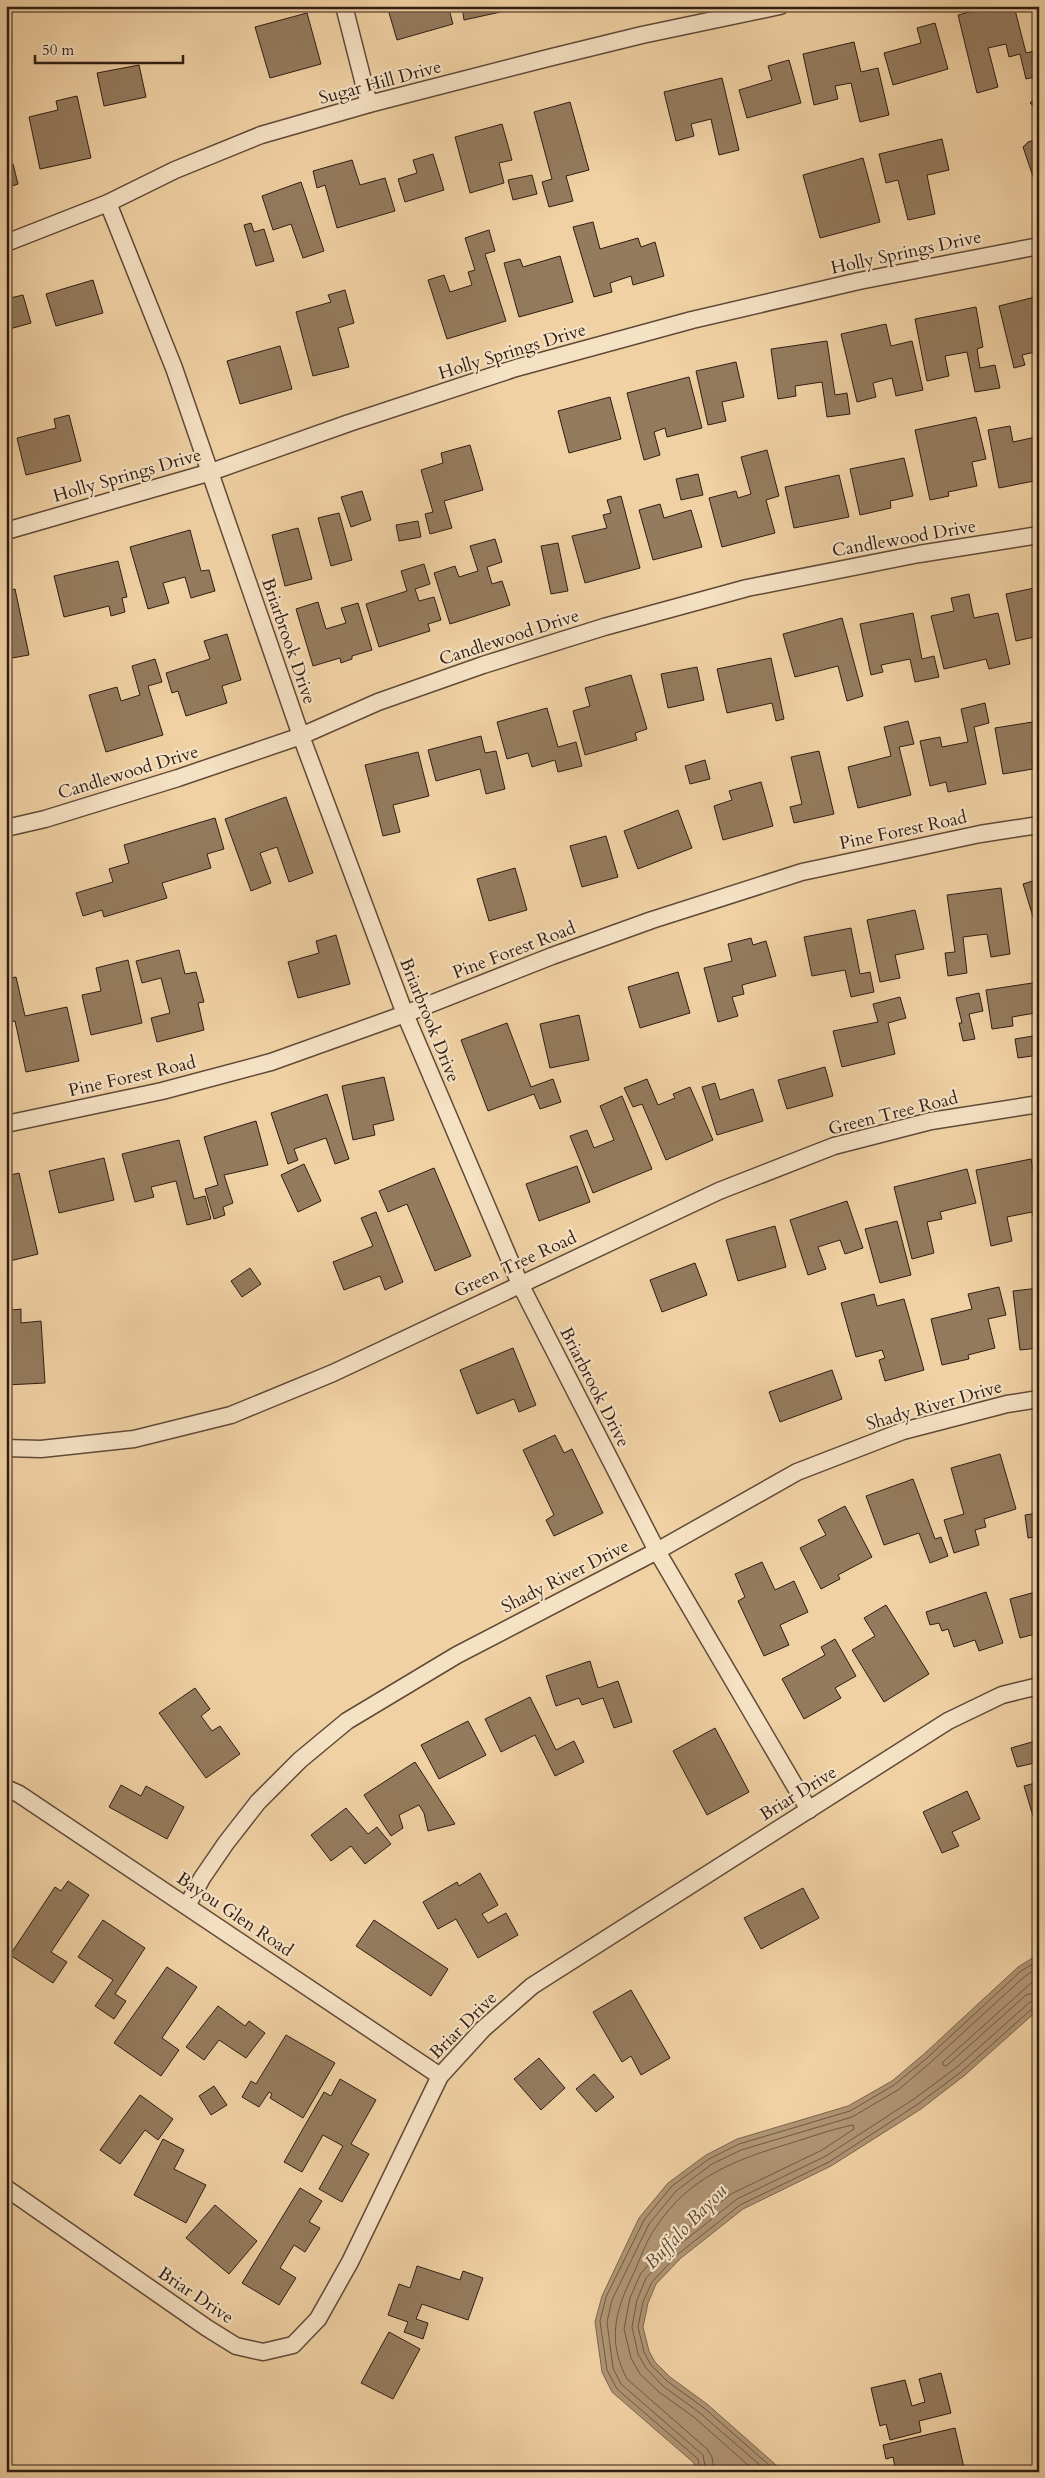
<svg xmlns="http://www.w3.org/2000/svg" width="1045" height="2478" font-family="Cardo,serif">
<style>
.water{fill:#af9473;stroke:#7c644d}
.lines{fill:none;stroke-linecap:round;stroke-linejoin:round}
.shore{stroke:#705843;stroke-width:1}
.building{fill:#947b5e;stroke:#301d13}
.street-casing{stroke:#604a37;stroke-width:19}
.street{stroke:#f5e1c4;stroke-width:16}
.labels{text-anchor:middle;stroke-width:4.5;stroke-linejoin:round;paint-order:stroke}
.street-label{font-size:18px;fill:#301d13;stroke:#f5e1c4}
.water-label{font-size:19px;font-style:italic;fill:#5c4735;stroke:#f5e1c4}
</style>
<rect width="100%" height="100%" fill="#f0d1a4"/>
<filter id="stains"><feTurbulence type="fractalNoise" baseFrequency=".004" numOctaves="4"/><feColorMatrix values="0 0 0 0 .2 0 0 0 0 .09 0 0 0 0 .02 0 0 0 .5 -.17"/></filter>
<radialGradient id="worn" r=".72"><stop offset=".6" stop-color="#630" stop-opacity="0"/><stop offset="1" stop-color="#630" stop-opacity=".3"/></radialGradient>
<polygon class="water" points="1039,1954 1039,2009 965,2075 921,2109 831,2166 743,2209 681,2258 656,2284 648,2303 643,2327 649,2351 655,2362 670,2377 707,2404 784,2472 695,2472 694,2463 612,2392 602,2372 595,2322 602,2296 639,2218 668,2183 706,2155 737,2139 848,2106 892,2081 924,2054 1018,1967"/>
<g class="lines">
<g class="shore">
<polyline points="1039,1976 943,2062 943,2065 946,2066 952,2061 1026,1995 1039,1992"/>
<polyline points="700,2472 698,2459 617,2389 607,2370 600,2321 606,2297 644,2220 672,2186 709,2159 739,2144 850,2111 894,2085 927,2058 1021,1971 1039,1960"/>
<polyline points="706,2472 703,2455 621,2384 613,2368 607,2322 612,2300 649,2224 676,2191 712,2164 741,2150 852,2117 898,2090 931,2062 1025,1976 1039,1967"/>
<path d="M714,2472L712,2457L707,2449L627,2379C607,2341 615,2311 633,2275C640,2259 646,2241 656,2227C690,2176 735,2160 791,2143C811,2137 832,2129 853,2125L854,2129L822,2150L731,2194L667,2245L641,2273L630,2298L624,2329L631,2358L640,2374L659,2392L695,2418L756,2472"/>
<polyline points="768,2472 700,2413 663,2386 646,2368 638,2354 632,2327 637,2300 646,2278 674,2249 737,2199 826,2156 914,2099 957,2067 1030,2002 1039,1999"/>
<polyline points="777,2472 704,2408 667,2381 651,2365 644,2352 638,2327 643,2302 652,2282 678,2254 740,2205 829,2162 918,2104 961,2072 1034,2007 1039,2005"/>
</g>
</g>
<g class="building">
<polygon points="387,6 448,6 453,24 397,40"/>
<polygon points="462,6 528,6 464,20"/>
<polygon points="993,6 1014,6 1026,53 1039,50 1039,76 1026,79 1020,54 1009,57 1006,44 988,48 998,87 977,93 958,15"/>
<polygon points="307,13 321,64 270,78 255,27"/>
<polygon points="935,23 948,69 893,85 884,53 921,43 917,28"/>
<polygon points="854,42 861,72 878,68 889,115 860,122 851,83 835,86 838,99 814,105 803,54"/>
<polygon points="789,60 801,103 747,118 739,90 772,80 768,66"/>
<polygon points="139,65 146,97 104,106 97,73"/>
<polygon points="722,78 739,150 719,155 711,119 691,124 694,136 676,141 664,92"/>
<polygon points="1039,94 1039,111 1030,103"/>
<polygon points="77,96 91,158 40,169 29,117 58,110 56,101"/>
<polygon points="570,102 589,170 566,176 573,201 549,207 542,182 552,179 534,112"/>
<polygon points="502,124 512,160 499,163 504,183 470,193 455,137"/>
<polygon points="942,139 949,170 927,175 935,214 908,220 898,180 886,183 879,154"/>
<polygon points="1039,139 1039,194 1023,147 1028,142"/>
<polygon points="433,154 444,190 405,202 398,179 417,173 413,160"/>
<polygon points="863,158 880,222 820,238 803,175"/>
<polygon points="352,160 360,185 385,178 395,211 337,228 325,185 317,188 313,171"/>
<polygon points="13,164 18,184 6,188 6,166"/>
<polygon points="532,175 537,194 513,200 508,180"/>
<polygon points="301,182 324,251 303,258 291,224 273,230 262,196"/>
<polygon points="593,222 600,249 638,238 641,247 655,242 664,276 633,285 631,276 610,283 612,292 594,297 573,227"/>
<polygon points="251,223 254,232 264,229 274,261 256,266 244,225"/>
<polygon points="489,230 495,251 485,254 506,321 447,339 428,280 444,275 450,292 472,285 468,272 475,270 465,238"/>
<polygon points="560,256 573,302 519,317 504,263 520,259 523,267"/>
<polygon points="93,280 103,313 56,326 46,294"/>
<polygon points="345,290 354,323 338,328 349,367 313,376 296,312 331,302 328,295"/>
<polygon points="23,295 31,323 6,330 6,299"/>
<polygon points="1039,296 1039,351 1022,355 1025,365 1014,368 999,306"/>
<polygon points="976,307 983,347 977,349 980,368 995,365 1000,388 975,392 967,352 945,356 949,376 927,381 915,319"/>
<polygon points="886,324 891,346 912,341 923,390 896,396 892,378 873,383 876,397 857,402 841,334"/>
<polygon points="827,341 835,395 847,393 850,414 827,417 822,382 795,386 796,396 778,399 771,349"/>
<polygon points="280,346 292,389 240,404 227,361"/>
<polygon points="736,362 744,397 722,402 726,421 708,425 696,371"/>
<polygon points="689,377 702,428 667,437 665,428 654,432 660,455 644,460 627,393"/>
<polygon points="610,397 621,439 569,453 558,411"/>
<polygon points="69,415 81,461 26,475 17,438 56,428 54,419"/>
<polygon points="976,417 986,459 972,462 977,486 948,492 949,496 930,500 915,430"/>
<polygon points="1010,426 1013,442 1036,437 1035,434 1039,433 1039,480 999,488 988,430"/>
<polygon points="470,445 483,490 444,501 452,528 430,534 425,514 433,512 421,470 443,463 441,453"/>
<polygon points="767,450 779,496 766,500 775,533 722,547 709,498 736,491 738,498 751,494 741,457"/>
<polygon points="904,458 913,496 890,501 891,508 860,515 850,469"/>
<polygon points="698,474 703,495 681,500 676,479"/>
<polygon points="839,475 849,517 794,528 785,487"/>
<polygon points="362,491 371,520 351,527 341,497"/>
<polygon points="621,496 640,568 585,583 572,536 607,528 603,515 611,513 607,500"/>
<polygon points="660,504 664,518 691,510 702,547 653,560 639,510"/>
<polygon points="339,513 352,560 331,566 318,518"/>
<polygon points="418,521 421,537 399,541 396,525"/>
<polygon points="298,528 312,579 285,586 272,535"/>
<polygon points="190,530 201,571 209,570 215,591 191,598 185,577 163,583 169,603 148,609 130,547"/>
<polygon points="495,539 502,562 487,567 492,584 502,581 510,605 450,624 434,573 455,566 459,577 478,571 470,546"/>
<polygon points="558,543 568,591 551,594 541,546"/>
<polygon points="118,561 127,597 122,598 125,612 111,616 109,606 64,617 54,576"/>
<polygon points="424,564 430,584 415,589 419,601 434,597 441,620 428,624 430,631 379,647 366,604 407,591 401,571"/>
<polygon points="1039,587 1039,636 1016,641 1006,594"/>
<polygon points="15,589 29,655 6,659 6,591"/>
<polygon points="969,594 974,618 998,613 1010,664 989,669 986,659 944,669 931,616 954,611 951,598"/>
<polygon points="318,602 326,629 346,623 341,608 358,603 372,650 352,656 352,659 341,663 340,658 313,666 296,609"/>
<polygon points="913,613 922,659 934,656 939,677 915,682 910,659 881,665 883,672 871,675 860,624"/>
<polygon points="842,618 863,696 847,701 838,666 795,677 783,634"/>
<polygon points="227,634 241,680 222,686 227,703 186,716 178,691 172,693 166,673 210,659 204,641"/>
<polygon points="771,658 784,719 776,721 772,703 727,713 717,669"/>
<polygon points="155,659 162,682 148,686 163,735 106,752 89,695 117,687 121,701 140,695 132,666"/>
<polygon points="697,667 704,700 668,708 661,674"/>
<polygon points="631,675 647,729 635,733 637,740 585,755 573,711 590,706 585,688"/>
<polygon points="985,703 989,723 974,727 986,784 948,792 946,782 930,786 920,741 940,737 942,747 968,742 961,709"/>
<polygon points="547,708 558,747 576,742 582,766 558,772 555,760 532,767 528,753 507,759 497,722"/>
<polygon points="908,721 914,744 899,747 911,795 858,808 848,767 891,756 884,727"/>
<polygon points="1039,721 1039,758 1032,759 1033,769 1003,774 995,728"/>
<polygon points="481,736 485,753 496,751 505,789 486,794 480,769 436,781 428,750"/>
<polygon points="819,751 834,814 794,823 790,807 802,804 791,757"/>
<polygon points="418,752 429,796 393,805 400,832 383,836 365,765"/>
<polygon points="705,760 710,779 690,784 685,766"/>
<polygon points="761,782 773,826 723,840 714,806 732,800 729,791"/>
<polygon points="286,797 313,873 289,882 277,847 260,853 271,883 251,891 225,819"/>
<polygon points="678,810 692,848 638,869 624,831"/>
<polygon points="215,818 224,849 207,854 211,868 162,883 167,898 104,917 102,910 83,916 76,893 113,882 109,869 129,863 124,845"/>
<polygon points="606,836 618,877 582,887 570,846"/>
<polygon points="515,868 527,910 489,921 477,879"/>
<polygon points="1036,880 1039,887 1036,890 1039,901 1037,930 1023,884"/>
<polygon points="1001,888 1010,954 991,957 987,934 963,937 967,973 948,976 945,953 955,952 947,895"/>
<polygon points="915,910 924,949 895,955 900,978 880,982 867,920"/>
<polygon points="851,928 860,974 870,972 874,992 851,997 845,970 812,976 804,937"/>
<polygon points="336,935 350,984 298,998 288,962 319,953 316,941"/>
<polygon points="751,938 753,945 766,941 776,976 742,985 744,994 732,997 738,1016 718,1022 704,968 732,961 728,944"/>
<polygon points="179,950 185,974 196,972 204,1002 198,1003 204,1030 157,1042 151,1018 170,1013 161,978 142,983 136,961"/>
<polygon points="128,960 142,1023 91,1035 82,995 101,991 96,968"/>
<polygon points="678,972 690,1013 640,1028 628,987"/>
<polygon points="16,977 25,1016 67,1007 79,1061 26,1072 15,1021 6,1023 6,979"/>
<polygon points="1039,982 1039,1055 1018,1058 1015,1039 1039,1035 1035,1013 1012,1017 1013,1026 992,1029 986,990"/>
<polygon points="979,993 983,1011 969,1014 975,1039 963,1041 959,1023 962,1023 956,998"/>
<polygon points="900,997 906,1018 888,1023 895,1054 842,1067 833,1031 878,1022 873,1004"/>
<polygon points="579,1015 589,1060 550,1068 540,1024"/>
<polygon points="507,1023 531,1087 553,1079 561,1102 540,1109 534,1094 488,1111 461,1040"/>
<polygon points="825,1067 833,1096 787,1109 778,1080"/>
<polygon points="384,1077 394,1120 373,1125 375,1135 353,1140 342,1086"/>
<polygon points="647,1079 658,1105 675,1098 673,1094 690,1087 713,1140 666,1160 642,1104 633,1107 624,1088"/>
<polygon points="715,1083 720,1100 753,1089 763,1121 717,1135 702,1087"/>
<polygon points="327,1094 349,1159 335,1164 326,1138 294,1149 298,1160 288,1164 271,1113"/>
<polygon points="622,1096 652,1169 593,1193 570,1136 587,1130 594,1148 614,1140 600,1106"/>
<polygon points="256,1121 268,1165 224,1175 233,1203 223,1207 225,1215 214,1219 205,1189 218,1185 204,1137"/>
<polygon points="179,1140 194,1199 205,1196 211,1219 187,1225 176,1181 151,1187 154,1197 135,1202 122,1154"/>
<polygon points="104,1158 114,1200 59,1213 49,1171"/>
<polygon points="1031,1159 1036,1186 1039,1186 1039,1228 1036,1228 1032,1212 1007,1217 1012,1241 991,1246 976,1170"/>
<polygon points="304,1164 321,1201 298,1212 281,1175"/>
<polygon points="577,1166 590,1202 539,1221 526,1184"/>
<polygon points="434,1168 471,1256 435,1271 407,1204 388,1212 379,1191"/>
<polygon points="967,1169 976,1203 940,1212 942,1219 927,1222 934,1253 912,1259 894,1187"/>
<polygon points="19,1173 38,1254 6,1262 6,1176"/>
<polygon points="847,1201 863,1248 845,1254 840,1240 818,1247 826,1269 808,1275 790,1220"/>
<polygon points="376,1212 403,1282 385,1290 380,1276 344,1290 333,1262 373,1246 361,1218"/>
<polygon points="897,1221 911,1275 880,1283 865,1229"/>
<polygon points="775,1226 786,1267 738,1281 726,1240"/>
<polygon points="695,1263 707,1295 662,1312 650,1280"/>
<polygon points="250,1268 261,1284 242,1297 231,1281"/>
<polygon points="999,1287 1006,1315 988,1319 995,1348 968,1355 969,1359 942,1365 931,1319 972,1309 968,1294"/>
<polygon points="1039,1288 1039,1348 1020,1350 1013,1291"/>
<polygon points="874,1294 877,1306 904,1299 924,1370 885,1381 879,1360 885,1358 882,1350 856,1357 841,1303"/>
<polygon points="6,1298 11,1298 12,1310 21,1309 21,1323 41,1321 45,1383 6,1385"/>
<polygon points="513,1348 536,1405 519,1412 514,1399 477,1414 460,1370"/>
<polygon points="832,1370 842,1399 780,1422 769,1392"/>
<polygon points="555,1435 564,1453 572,1449 603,1513 554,1536 546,1520 554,1515 523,1450"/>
<polygon points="1000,1454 1016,1509 984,1519 986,1527 975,1530 979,1545 954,1553 944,1520 964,1514 951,1468"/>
<polygon points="913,1479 935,1539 941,1537 948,1556 930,1563 919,1533 884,1545 866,1496"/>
<polygon points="845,1506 872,1557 838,1575 840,1579 821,1589 800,1548 826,1535 818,1520"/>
<polygon points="1039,1513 1039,1536 1028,1538 1025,1515"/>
<polygon points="762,1562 775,1590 794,1581 808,1612 780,1625 789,1645 764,1656 738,1601 745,1597 735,1574"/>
<polygon points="1039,1591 1039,1633 1020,1638 1010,1599"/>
<polygon points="986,1592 1003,1643 979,1651 975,1640 954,1647 948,1629 942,1631 939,1623 930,1625 926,1612"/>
<polygon points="886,1605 929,1674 884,1702 852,1650 875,1636 864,1618"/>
<polygon points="835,1639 856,1676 835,1688 841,1698 804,1719 782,1679 825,1655 821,1647"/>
<polygon points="590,1661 598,1688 618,1681 632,1722 614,1728 603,1698 582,1705 579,1698 556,1706 546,1676"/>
<polygon points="195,1688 210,1709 201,1716 212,1731 220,1726 240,1754 206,1778 159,1713"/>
<polygon points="530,1697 556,1750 574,1741 584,1762 555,1776 535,1735 501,1752 485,1719"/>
<polygon points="468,1721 486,1755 439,1779 421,1745"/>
<polygon points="715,1728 749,1792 707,1815 673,1751"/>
<polygon points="1039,1740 1039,1762 1017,1767 1011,1748"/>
<polygon points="415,1762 455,1824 428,1831 424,1813 419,1805 399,1815 403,1828 391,1836 364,1795"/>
<polygon points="1039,1782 1039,1814 1033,1816 1024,1786"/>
<polygon points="121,1785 141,1796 146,1786 184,1807 167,1839 109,1807"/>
<polygon points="967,1791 980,1819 952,1832 959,1846 942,1853 923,1812"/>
<polygon points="346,1808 368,1834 377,1827 391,1844 365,1864 351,1846 331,1861 311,1835"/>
<polygon points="480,1873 498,1905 482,1914 488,1923 506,1913 518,1935 478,1958 456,1919 438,1929 423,1902 457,1882 459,1886"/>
<polygon points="68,1881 89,1895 51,1952 67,1962 53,1983 10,1955 55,1887 61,1891"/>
<polygon points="803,1888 819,1918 761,1949 744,1918"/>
<polygon points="103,1920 145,1948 115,1994 126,2001 114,2019 95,2006 113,1980 78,1957"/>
<polygon points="374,1920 448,1969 431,1996 356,1946"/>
<polygon points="167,1967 197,1987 162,2038 179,2050 161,2076 114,2043"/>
<polygon points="631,1990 670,2058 641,2075 631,2056 622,2062 593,2012"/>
<polygon points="218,2006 245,2026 249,2021 265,2033 246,2058 219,2040 204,2060 186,2047"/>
<polygon points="286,2035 335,2063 303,2118 270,2098 272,2094 269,2092 259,2107 242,2097 251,2081 256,2084"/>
<polygon points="539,2058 565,2088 541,2110 514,2079"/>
<polygon points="594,2074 614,2097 596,2112 576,2089"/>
<polygon points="340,2079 376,2100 351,2144 369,2154 342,2202 319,2189 343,2146 323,2135 302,2172 284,2162 324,2092 331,2096"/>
<polygon points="214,2086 227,2105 211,2115 199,2096"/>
<polygon points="140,2095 173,2119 158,2140 145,2130 120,2164 100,2150"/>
<polygon points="163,2139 184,2150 174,2169 206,2185 186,2223 134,2195"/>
<polygon points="300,2188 322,2201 309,2222 320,2228 305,2252 294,2245 280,2268 296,2278 279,2305 242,2283"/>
<polygon points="215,2205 257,2241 229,2274 186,2238"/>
<polygon points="417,2266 460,2280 463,2271 483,2278 468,2320 422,2304 416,2319 428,2323 423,2339 404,2332 408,2322 388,2315 399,2284 410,2288"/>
<polygon points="389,2332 420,2349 393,2399 361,2383"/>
<polygon points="941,2373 951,2413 919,2421 921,2432 890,2440 886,2424 880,2426 871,2388 905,2380 912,2406 925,2402 919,2379"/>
<polygon points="955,2428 965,2472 896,2472 893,2457 886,2459 883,2445"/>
</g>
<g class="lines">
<defs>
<g id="street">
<polyline points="344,6 369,104"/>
<polyline points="108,203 174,368 301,736 405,1014 520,1284 657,1551 809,1810"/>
<polyline points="6,243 108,203 175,170 261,135 369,104 544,59 642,35 780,6"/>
<polyline points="6,531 211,472 349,423 516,368 692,320 859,281 1039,246"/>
<polyline points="6,828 45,819 178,778 301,736 378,702 483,665 604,627 747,588 919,554 1039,535"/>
<polyline points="6,1124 162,1091 271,1062 405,1014 552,956 652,920 802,872 980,834 1039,825"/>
<polyline points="6,1448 41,1449 134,1439 231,1415 333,1373 719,1191 834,1146 931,1121 1039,1104"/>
<polyline points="6,1788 19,1794 440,2076"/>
<polyline points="187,1906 202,1878 226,1843 258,1802 300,1760 347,1721 457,1655 657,1551 797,1472 903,1431 1007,1404 1039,1399"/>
<polyline points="6,2188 207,2328 236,2346 263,2352 293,2345 318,2319 350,2262 440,2076 483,2029 532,1986 948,1721 1002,1695 1039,1686"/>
</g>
</defs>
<use href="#street" class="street-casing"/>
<use href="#street" class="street"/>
</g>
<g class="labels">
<g class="street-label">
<text transform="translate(380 82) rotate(-15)" y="6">Sugar Hill Drive</text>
<text transform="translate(906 252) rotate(-12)" y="6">Holly Springs Drive</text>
<text transform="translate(512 351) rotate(-17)" y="6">Holly Springs Drive</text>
<text transform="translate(127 475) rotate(-16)" y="6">Holly Springs Drive</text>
<text transform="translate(904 538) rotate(-10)" y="6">Candlewood Drive</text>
<text transform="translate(509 637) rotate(-18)" y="6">Candlewood Drive</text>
<text transform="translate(289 641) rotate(71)" y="6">Briarbrook Drive</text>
<text transform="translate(128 772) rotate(-17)" y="6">Candlewood Drive</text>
<text transform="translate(903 830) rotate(-12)" y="6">Pine Forest Road</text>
<text transform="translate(514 950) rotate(-21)" y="6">Pine Forest Road</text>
<text transform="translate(430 1020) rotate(68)" y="6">Briarbrook Drive</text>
<text transform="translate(132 1076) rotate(-13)" y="6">Pine Forest Road</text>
<text transform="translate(893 1113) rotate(-14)" y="6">Green Tree Road</text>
<text transform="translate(515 1264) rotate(-25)" y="6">Green Tree Road</text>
<text transform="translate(595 1387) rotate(63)" y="6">Briarbrook Drive</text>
<text transform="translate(934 1405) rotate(-16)" y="6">Shady River Drive</text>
<text transform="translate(565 1576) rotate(-27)" y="6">Shady River Drive</text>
<text transform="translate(798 1793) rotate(-32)" y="6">Briar Drive</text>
<text transform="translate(235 1914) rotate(34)" y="6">Bayou Glen Road</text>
<text transform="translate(463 2025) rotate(-45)" y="6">Briar Drive</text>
<text transform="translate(196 2295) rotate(34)" y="6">Briar Drive</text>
</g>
<g class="water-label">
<text transform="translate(685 2226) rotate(-46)" y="7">Buffalo Bayou</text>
</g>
</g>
<rect width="1045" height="2478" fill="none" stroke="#f0d1a4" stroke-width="25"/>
<rect x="8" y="8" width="1030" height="2463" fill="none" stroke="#301d13" stroke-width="2.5"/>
<rect x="12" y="12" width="1020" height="2453" fill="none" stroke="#301d13"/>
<path d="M35 55v8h148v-8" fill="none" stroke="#301d13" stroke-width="2.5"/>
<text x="42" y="55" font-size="15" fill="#301d13" stroke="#f5e1c4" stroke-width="4" paint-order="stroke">50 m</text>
<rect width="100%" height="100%" filter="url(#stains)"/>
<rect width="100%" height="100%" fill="url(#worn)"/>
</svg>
